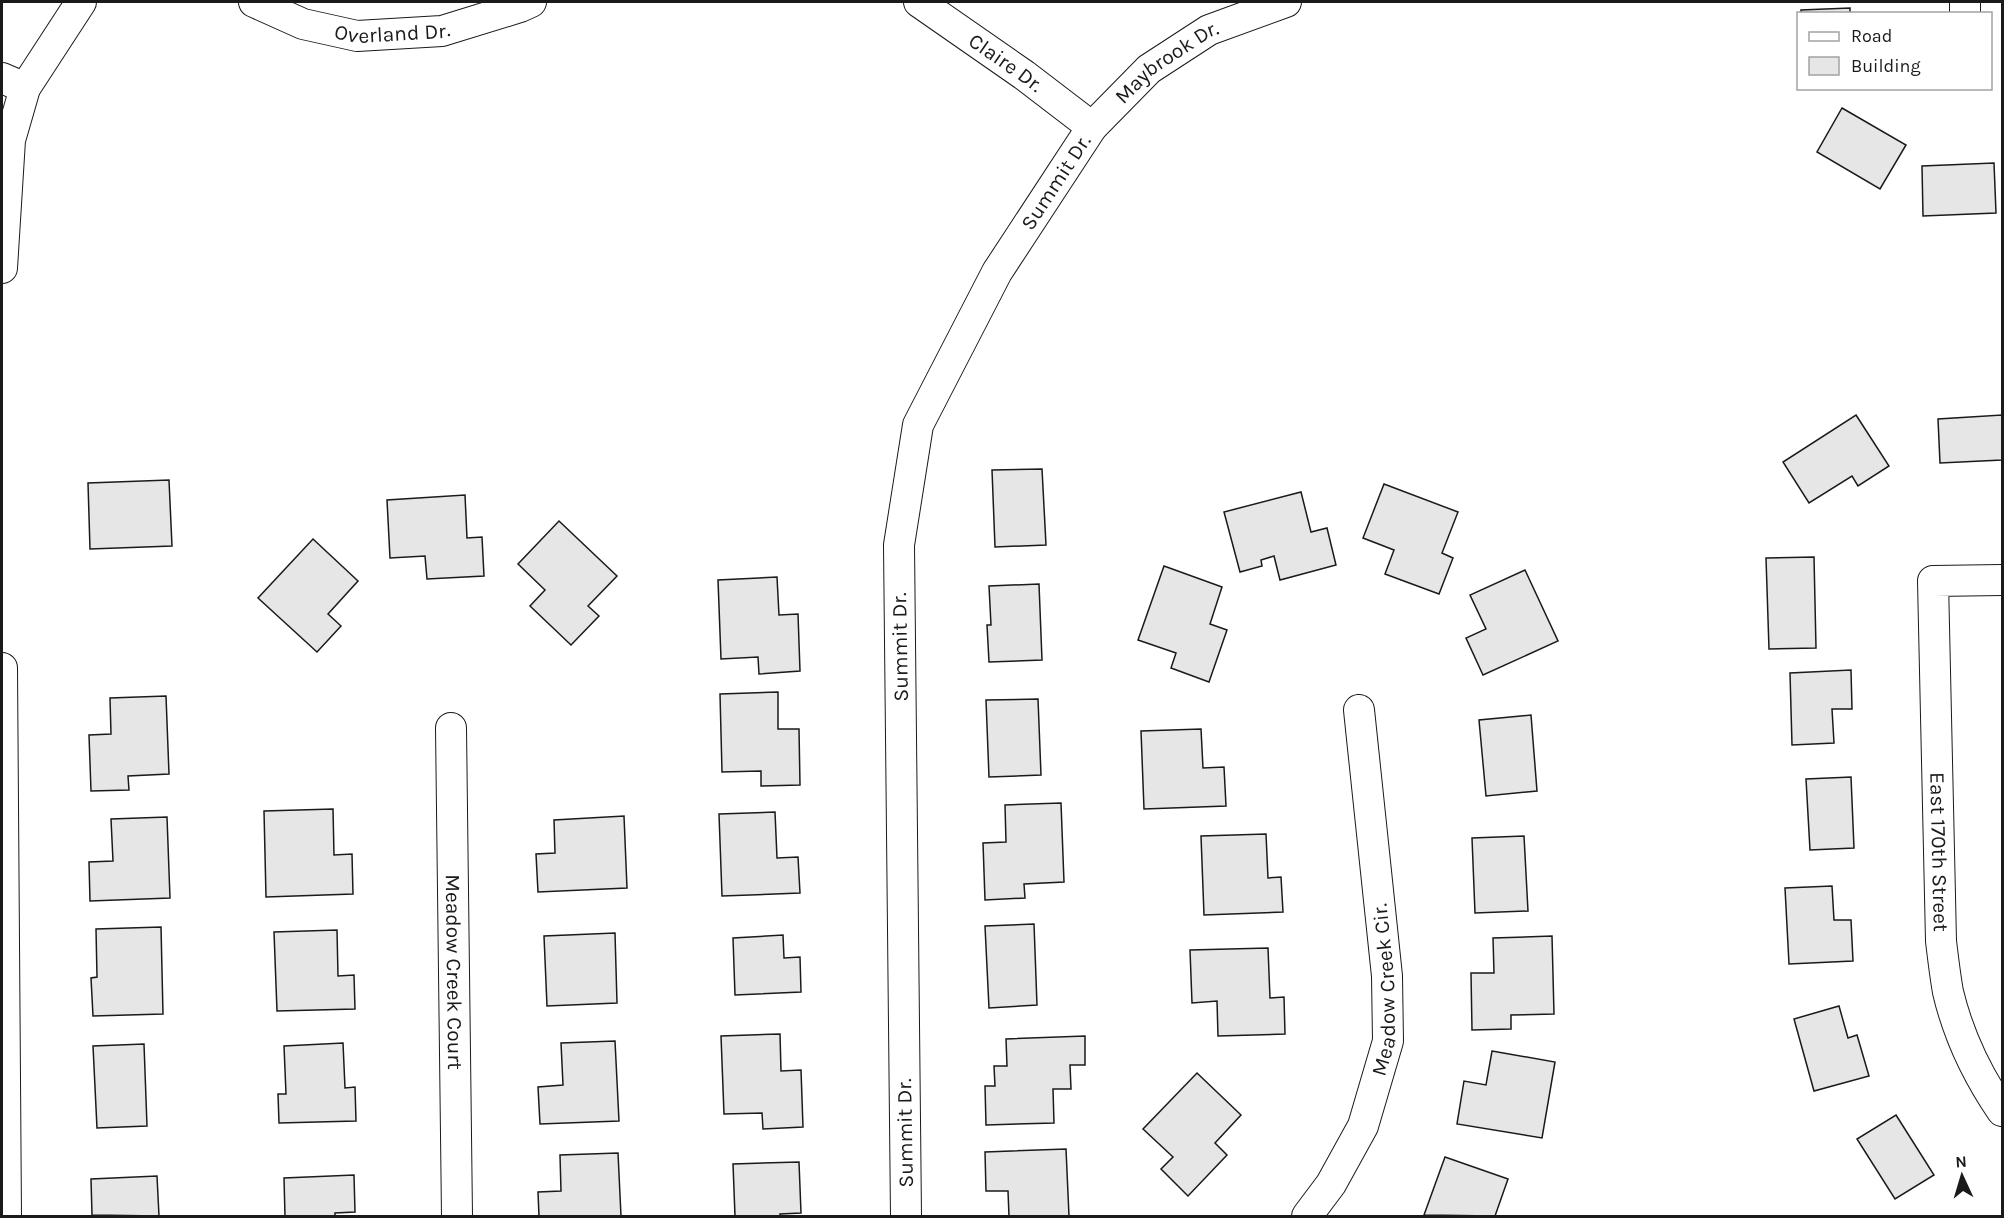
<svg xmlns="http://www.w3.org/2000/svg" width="2004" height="1218" font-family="Karla,sans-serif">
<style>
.building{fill:#e6e6e6;stroke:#1a1a1a;stroke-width:1.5}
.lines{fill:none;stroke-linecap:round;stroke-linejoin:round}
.street-casing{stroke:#1a1a1a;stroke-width:32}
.street{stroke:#fff;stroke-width:30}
.labels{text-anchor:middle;stroke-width:4.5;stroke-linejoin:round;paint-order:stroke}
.street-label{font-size:21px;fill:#1a1a1a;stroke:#fff}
</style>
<rect width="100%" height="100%" fill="#fff"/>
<g class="building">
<polygon points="1850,8 1850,14 1801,14 1801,10"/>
<polygon points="1842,108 1906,145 1880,189 1817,152"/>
<polygon points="1994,163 1996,213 1923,216 1922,166"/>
<polygon points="1856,415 1889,466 1858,486 1852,476 1809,503 1783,462"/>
<polygon points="2002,415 2002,460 1940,463 1938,419"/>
<polygon points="1042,469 1046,545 995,547 992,470"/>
<polygon points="169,480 172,546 90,549 88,483"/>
<polygon points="1384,484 1458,512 1442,553 1453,558 1439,594 1385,574 1394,550 1363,538"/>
<polygon points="1301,492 1311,532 1327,528 1336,565 1280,580 1274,556 1261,560 1262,566 1240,572 1224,512"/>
<polygon points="465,495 467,538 482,537 484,576 427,579 425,556 390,558 387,500"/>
<polygon points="559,521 617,576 588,606 599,616 571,645 530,606 545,590 518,564"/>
<polygon points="313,539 358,581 328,614 341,626 317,652 258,598"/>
<polygon points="1814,557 1816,648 1769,649 1766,558"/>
<polygon points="1164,566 1222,587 1210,624 1227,630 1209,682 1171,668 1176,653 1138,640"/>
<polygon points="1525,570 1558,641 1483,675 1466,638 1486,629 1470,595"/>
<polygon points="777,577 779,615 798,614 800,671 759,674 758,657 721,659 718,580"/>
<polygon points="1039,584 1042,660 989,662 987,625 991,625 989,586"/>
<polygon points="1851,670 1852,709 1832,709 1834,743 1792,745 1790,673"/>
<polygon points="778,692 778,729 799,729 800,785 761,786 761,771 722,772 720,694"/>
<polygon points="166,696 169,774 128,776 129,790 91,791 89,735 111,734 110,698"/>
<polygon points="1038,699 1041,775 989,777 986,700"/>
<polygon points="1531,715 1537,791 1486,796 1479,720"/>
<polygon points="1201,729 1203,768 1224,767 1226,806 1144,809 1141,731"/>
<polygon points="1851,777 1854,848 1810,850 1806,779"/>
<polygon points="1061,803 1064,882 1024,884 1025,898 985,900 983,843 1006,842 1005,805"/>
<polygon points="333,809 334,855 352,854 353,894 266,897 264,811"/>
<polygon points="775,812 777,858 798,857 800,893 722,896 719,814"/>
<polygon points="624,816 627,888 538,892 536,854 555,853 554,820"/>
<polygon points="167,817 170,898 90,901 89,862 113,861 111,819"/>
<polygon points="1266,834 1268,878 1281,877 1283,912 1204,915 1201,836"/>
<polygon points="1524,836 1528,911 1475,913 1472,838"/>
<polygon points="1832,886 1834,920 1851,920 1853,961 1789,964 1785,888"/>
<polygon points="1034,924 1037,1005 989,1008 985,926"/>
<polygon points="161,927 163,1014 93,1016 91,978 97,977 96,929"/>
<polygon points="337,930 338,976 354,975 355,1009 277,1011 274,932"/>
<polygon points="615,933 617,1003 547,1006 544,936"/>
<polygon points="783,935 784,958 800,957 801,992 735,995 733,938"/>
<polygon points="1552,936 1554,1014 1511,1015 1511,1029 1472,1030 1471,973 1494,973 1493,938"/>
<polygon points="1268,948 1270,998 1284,997 1285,1034 1218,1036 1217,1001 1192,1003 1190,950"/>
<polygon points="1839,1006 1848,1038 1857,1035 1869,1076 1814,1091 1794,1019"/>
<polygon points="780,1034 781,1071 801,1070 803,1127 763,1129 762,1113 724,1114 721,1036"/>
<polygon points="1085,1036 1085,1065 1070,1065 1071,1089 1053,1089 1054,1123 986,1125 985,1086 995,1086 994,1066 1007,1066 1006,1039"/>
<polygon points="615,1041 619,1121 540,1124 538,1087 563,1085 561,1043"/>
<polygon points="343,1043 345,1088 355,1087 356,1121 279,1123 278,1094 286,1094 284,1046"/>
<polygon points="144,1044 147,1126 97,1128 93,1046"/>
<polygon points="1492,1051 1555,1062 1542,1138 1457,1124 1464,1081 1486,1085"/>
<polygon points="1197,1073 1241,1115 1215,1143 1227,1155 1188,1196 1161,1169 1173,1157 1143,1129"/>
<polygon points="1896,1115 1934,1175 1895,1199 1857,1139"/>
<polygon points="1066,1149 1069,1216 1009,1216 1008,1191 986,1191 985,1152"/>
<polygon points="618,1153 621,1216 539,1216 538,1192 561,1191 560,1155"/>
<polygon points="1445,1157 1508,1179 1495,1216 1424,1215"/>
<polygon points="799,1162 801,1213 780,1214 780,1216 735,1216 733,1164"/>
<polygon points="354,1175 355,1212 335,1213 335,1216 285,1216 284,1178"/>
<polygon points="157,1176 159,1216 92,1215 91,1179"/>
</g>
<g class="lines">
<defs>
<g id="street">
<path id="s1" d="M254,2L303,24L357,36L442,31L520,7L531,2"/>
<path id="s2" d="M919,2L1024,75L1092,127"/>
<polyline points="1965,2 1965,14"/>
<polyline points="2,78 25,88"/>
<polyline points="2,268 10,140 25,88 81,2"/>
<path id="s3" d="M2002,580L1933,581L1941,941C1943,958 1945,975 1948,992C1958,1034 1978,1076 2002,1111"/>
<polyline points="2,668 6,1216"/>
<path id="s4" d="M451,728L457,1216"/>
<path id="s5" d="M906,1216L899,545L918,425L997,272L1092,127L1149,69L1209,30L1286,2"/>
<path id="s6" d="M1307,1216L1331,1184L1363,1126L1388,1041L1387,976L1359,710"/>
</g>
</defs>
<use href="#street" class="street-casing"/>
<use href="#street" class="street"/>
</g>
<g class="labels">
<g class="street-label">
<text dy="7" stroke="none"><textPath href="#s1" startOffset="144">Overland Dr.</textPath></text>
<text dy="7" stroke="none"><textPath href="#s2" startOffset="106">Claire Dr.</textPath></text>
<text dy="7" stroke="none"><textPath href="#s5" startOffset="1238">Maybrook Dr.</textPath></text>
<text dy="7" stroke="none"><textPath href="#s5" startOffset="1072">Summit Dr.</textPath></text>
<text transform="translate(900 647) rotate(-91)" y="7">Summit Dr.</text>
<text dy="7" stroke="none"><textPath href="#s3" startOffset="340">East 170th Street</textPath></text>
<text dy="7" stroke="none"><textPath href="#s4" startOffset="244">Meadow Creek Court</textPath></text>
<text dy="7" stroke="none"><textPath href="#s6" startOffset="246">Meadow Creek Cir.</textPath></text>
<text transform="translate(905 1133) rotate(-91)" y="7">Summit Dr.</text>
</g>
</g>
<rect width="2004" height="1218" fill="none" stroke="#1a1a1a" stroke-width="6"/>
<rect x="1797" y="12" width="195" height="78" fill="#ffffff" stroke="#a3a3a3" stroke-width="1.5"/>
<rect x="1809" y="32" width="30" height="9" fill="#ffffff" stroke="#a3a3a3" stroke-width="1.5"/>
<text x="1851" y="42" font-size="18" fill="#1a1a1a">Road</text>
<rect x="1809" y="57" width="30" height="18" fill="#e6e6e6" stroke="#a3a3a3" stroke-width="1.5"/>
<text x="1851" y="72" font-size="18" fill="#1a1a1a">Building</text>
<g transform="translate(1962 1176) rotate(356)" stroke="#ffffff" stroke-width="4.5" paint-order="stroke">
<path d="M0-4.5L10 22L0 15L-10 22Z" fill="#1a1a1a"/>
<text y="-9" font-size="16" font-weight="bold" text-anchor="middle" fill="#1a1a1a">N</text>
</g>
</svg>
